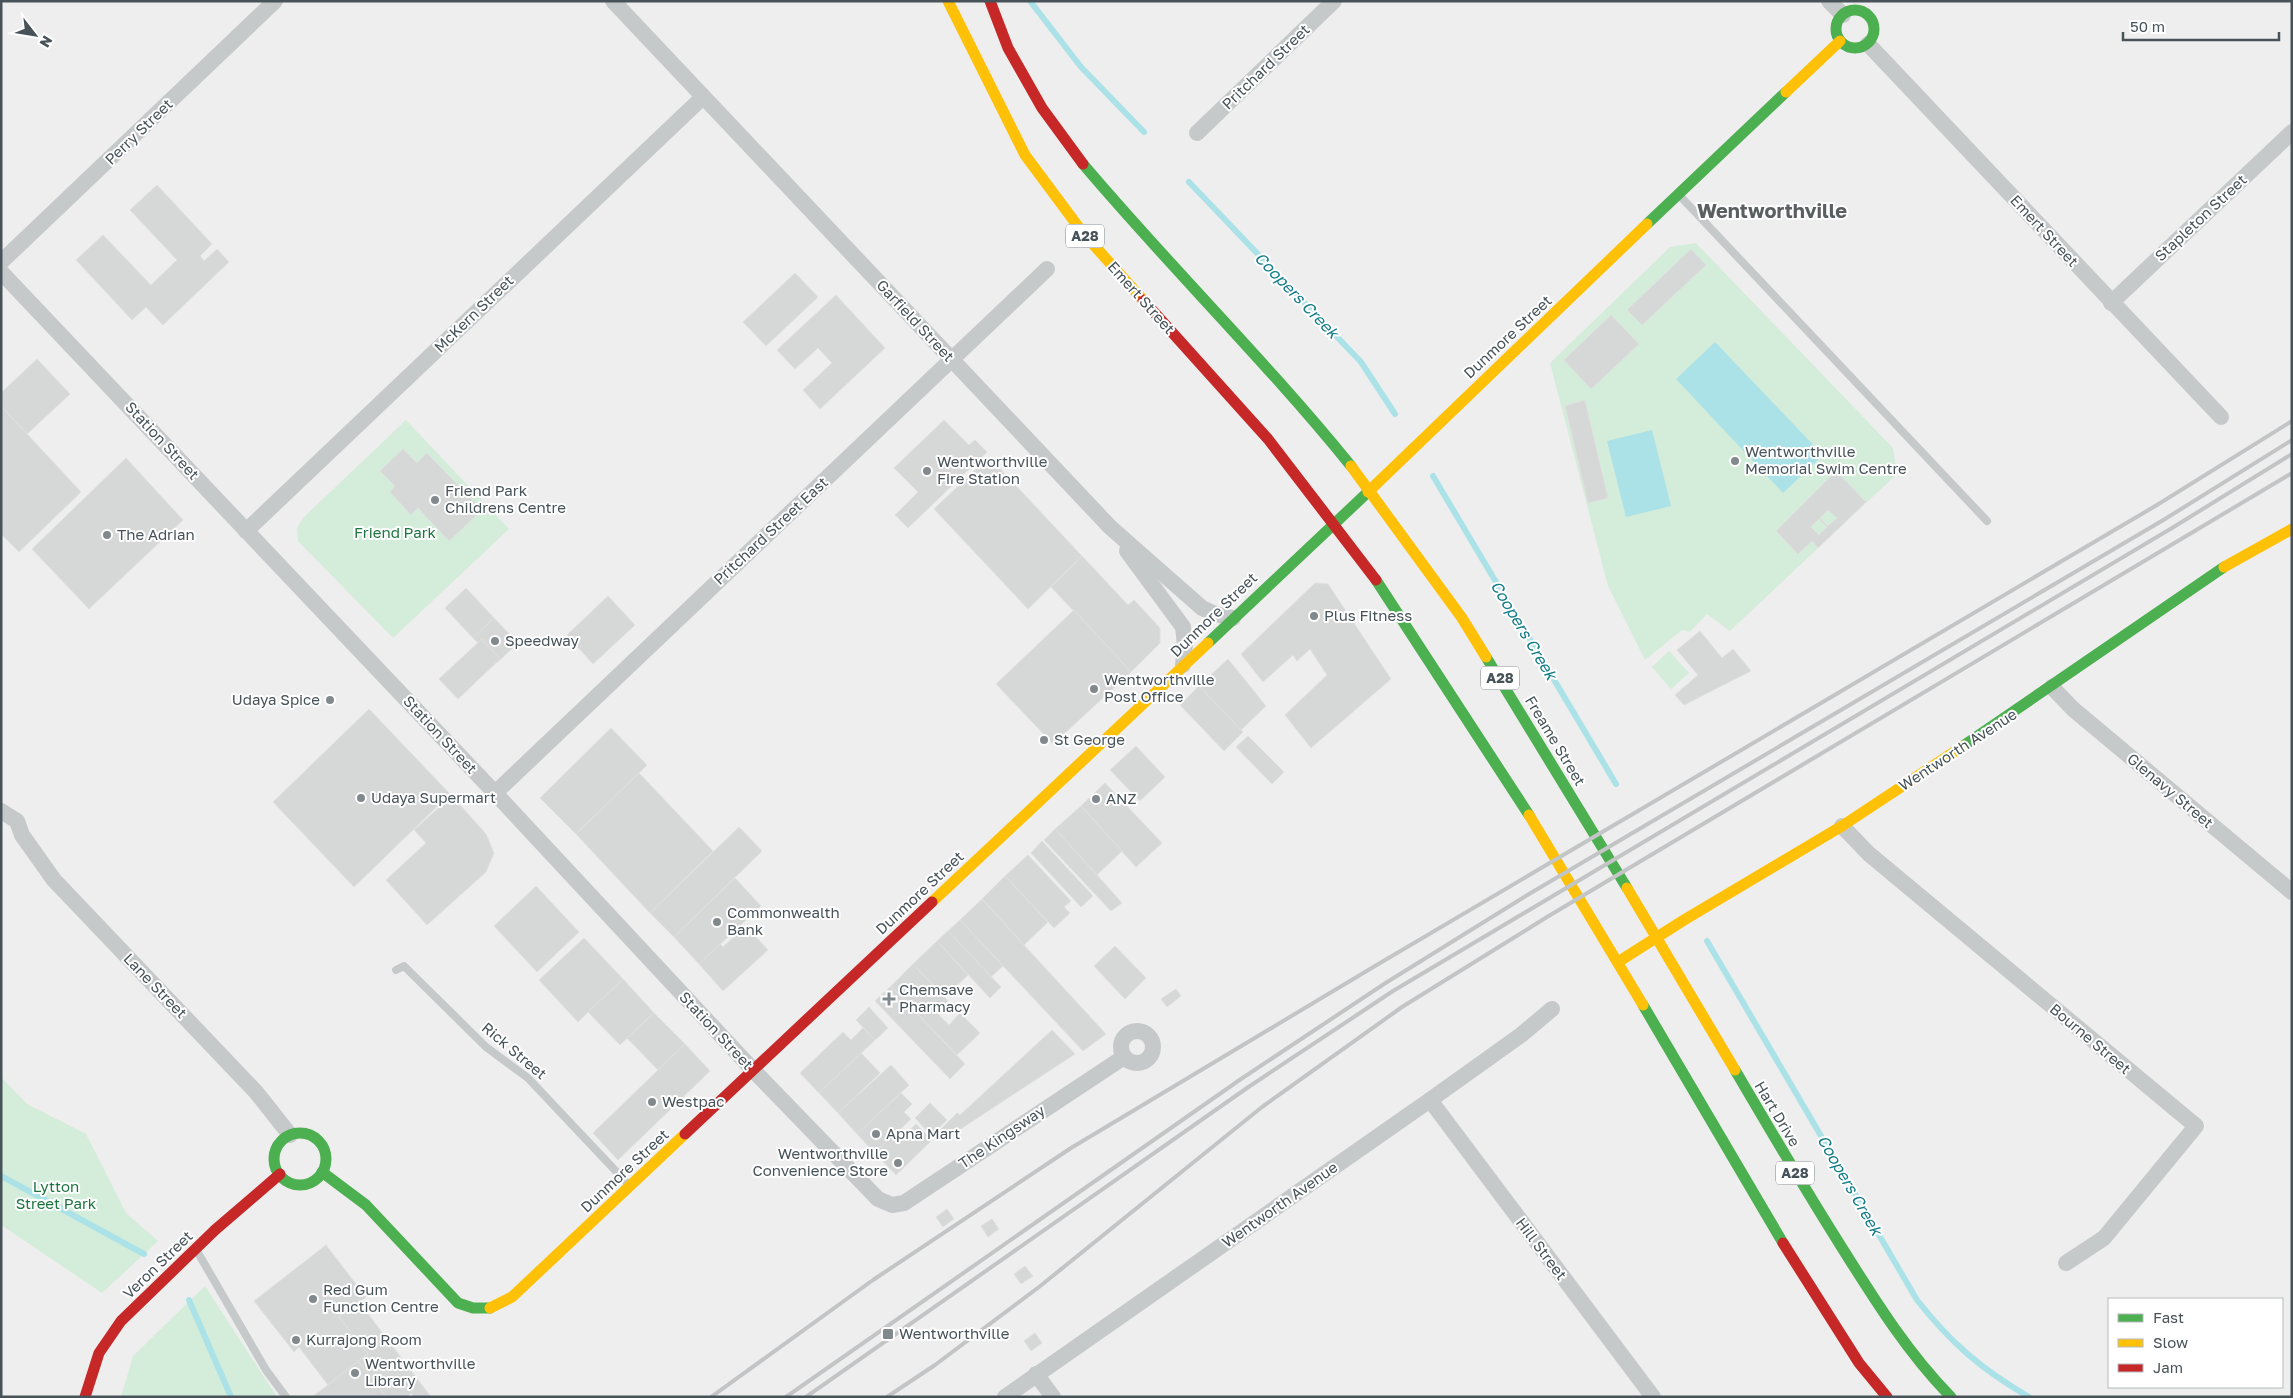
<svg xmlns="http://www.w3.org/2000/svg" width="2293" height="1398" font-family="'Golos Text',sans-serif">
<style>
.green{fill:#d4ecda}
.water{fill:#abe2e8}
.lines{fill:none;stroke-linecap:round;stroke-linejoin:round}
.stream{stroke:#abe2e8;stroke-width:6}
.building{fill:#d6d7d7;stroke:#e0e0e1;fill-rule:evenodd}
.lane{stroke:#c6c9ca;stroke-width:8}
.street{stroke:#c6c9ca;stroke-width:16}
.fast{stroke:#4caf50;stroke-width:11}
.slow{stroke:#ffc107;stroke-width:11}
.jam{stroke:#c62828;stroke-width:11}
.rail{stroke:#c2c4c5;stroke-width:4}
.poi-dot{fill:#82898d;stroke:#fff;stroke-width:2}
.labels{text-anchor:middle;stroke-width:4;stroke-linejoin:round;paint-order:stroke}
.shield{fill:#fff;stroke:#7e878b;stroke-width:1}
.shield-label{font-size:14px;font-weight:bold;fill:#475359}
.street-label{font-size:15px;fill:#475359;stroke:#fff}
.poi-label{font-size:15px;fill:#475359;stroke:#fff;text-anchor:start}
.park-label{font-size:15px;fill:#1d753f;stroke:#fff}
.water-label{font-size:16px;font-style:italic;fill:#157d89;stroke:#fff}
.district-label{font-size:20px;font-weight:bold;fill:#5a5f62;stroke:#fff}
</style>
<rect width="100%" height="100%" fill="#efeeee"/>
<g class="green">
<polygon points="1696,243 1893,448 1897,474 1730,631 1707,614 1690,632 1682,630 1645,660 1608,586 1550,363 1670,247"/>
<polygon points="406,420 509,529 393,638 298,541 297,528 303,518"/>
<polygon points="1669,651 1689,673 1671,689 1652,667"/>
<polygon points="1,1077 27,1104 86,1134 126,1213 158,1241 102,1293 1,1225"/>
<polygon points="205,1286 277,1397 121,1397 133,1356"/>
</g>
<g class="water">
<polygon points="1715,342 1823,455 1783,493 1676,379"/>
<polygon points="1652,430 1671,506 1626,517 1607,441"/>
</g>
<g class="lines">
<g class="stream">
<polyline points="1030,1 1081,67 1144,132"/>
<polyline points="1189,182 1361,362 1395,414"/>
<polyline points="1433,476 1616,784"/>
<path d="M1707,941L1917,1300C1951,1343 1981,1369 2029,1397"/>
<polyline points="1,1176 144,1254"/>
<polyline points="189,1300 231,1397"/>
</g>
</g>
<g class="building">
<polygon points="157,185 212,244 200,256 204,261 217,249 229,262 163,325 146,307 132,320 76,260 103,235 151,285 177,260 130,210"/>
<polygon points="1691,249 1706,265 1642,325 1627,310"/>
<polygon points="795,273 818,297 766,346 743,322"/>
<polygon points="836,295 885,348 820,409 803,390 832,363 818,348 795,369 777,350"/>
<polygon points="1611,315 1639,344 1591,389 1564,360"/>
<polygon points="37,359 70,394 27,434 1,406 1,393"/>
<polygon points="1585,400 1608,498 1588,503 1565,406"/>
<polygon points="1,406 81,492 19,552 1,534"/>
<polygon points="944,420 969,445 975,440 987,452 908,528 895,515 918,492 894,468"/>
<polygon points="403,449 417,463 427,453 482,510 449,541 418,508 411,515 390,492 395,486 380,471"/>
<polygon points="989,457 1082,556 1028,609 934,509"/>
<polygon points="126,458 183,520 89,609 32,549"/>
<path d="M1836,471L1866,502L1818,548L1812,541L1798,554L1776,531ZM1828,510L1837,518L1828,526L1820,518ZM1819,519L1827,527L1819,535L1811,527Z"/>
<polygon points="1082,556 1128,605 1134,600 1160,628 1160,643 1131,672 1051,587"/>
<polygon points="1315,583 1328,584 1391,679 1311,748 1285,715 1327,675 1310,649 1297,661 1293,655 1263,682 1241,654"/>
<polygon points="466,588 494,618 473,638 445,608"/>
<polygon points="608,596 635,625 593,664 567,635"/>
<polygon points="1074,610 1131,672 1053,744 996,684"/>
<polygon points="494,618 518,643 497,663 473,638"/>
<polygon points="1700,631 1722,658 1733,649 1751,671 1684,705 1675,695 1698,675 1677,650"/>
<polygon points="482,639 500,659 458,699 439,679"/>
<polygon points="1228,659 1266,706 1241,730 1199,686"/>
<polygon points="1199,686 1243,732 1224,751 1180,705"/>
<polygon points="369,709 450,794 354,887 273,802"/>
<polygon points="611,728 647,765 576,834 540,798"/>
<polygon points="1248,736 1284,772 1272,784 1236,747"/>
<polygon points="1136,746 1165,777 1140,801 1110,770"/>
<polygon points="639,773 713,851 650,913 576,834"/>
<polygon points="1105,783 1162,843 1136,867 1081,806"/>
<polygon points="452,796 486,834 494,853 486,872 427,925 386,880 426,843 414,830"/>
<polygon points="1081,806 1122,851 1097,875 1055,829"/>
<polygon points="739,827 762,851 674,937 650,913"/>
<polygon points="1055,829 1097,875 1122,903 1111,911 1044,840"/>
<polygon points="1042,841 1093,896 1081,907 1031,853"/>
<polygon points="1028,855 1071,901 1064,907 1070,913 1054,928 1005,876"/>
<polygon points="1005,876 1048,922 1024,945 982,899"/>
<polygon points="735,878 761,906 699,964 674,937"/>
<polygon points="536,886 579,932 537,972 494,926"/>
<polygon points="982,899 1024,945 1106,1034 1083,1051 960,920"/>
<polygon points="960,920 1003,966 991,977 948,931"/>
<polygon points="746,926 768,950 723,991 699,964 720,944 723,947"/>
<polygon points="948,931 1001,987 990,998 937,941"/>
<polygon points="584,938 623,979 578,1022 539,980"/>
<polygon points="937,941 968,975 945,997 913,964"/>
<polygon points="1115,946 1146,978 1125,999 1094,966"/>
<polygon points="913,964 948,1001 937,1013 949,1025 960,1013 980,1033 957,1055 891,986"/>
<polygon points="623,979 654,1013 620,1045 588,1012"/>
<polygon points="891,986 965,1064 950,1079 875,1001"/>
<polygon points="1176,989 1181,996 1167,1007 1161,999"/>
<polygon points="869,1007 888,1028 875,1040 856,1020"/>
<polygon points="654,1013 685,1044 658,1070 627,1038"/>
<polygon points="863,1028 875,1040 819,1093 800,1073 843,1032 851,1040"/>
<polygon points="1052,1030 1075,1054 947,1138 940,1130 957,1113 960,1115"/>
<polygon points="685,1044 710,1071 618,1160 593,1133"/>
<polygon points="861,1053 880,1073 838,1113 819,1093"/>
<polygon points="891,1065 909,1085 857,1134 838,1113"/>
<polygon points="901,1093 912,1104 904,1112 911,1119 875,1153 857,1134"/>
<polygon points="930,1103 947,1120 931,1135 915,1118"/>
<polygon points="916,1124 932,1140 896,1175 875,1153 891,1137 897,1142"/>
<polygon points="947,1209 954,1219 943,1227 936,1217"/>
<polygon points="992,1219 999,1229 988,1237 981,1226"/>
<polygon points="326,1245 366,1297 339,1317 368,1354 328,1385 299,1347 294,1352 254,1301"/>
<polygon points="1025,1266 1033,1276 1021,1284 1014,1274"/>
<polygon points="359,1302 431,1397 414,1397 411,1393 407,1397 386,1397 358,1361 368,1354 339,1317"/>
<polygon points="1035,1333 1042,1343 1031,1351 1024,1341"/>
<polygon points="358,1361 386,1397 312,1397 328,1385"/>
</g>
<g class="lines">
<g class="lane">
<polyline points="1680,196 1987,521"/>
<polyline points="396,970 404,966 486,1047 528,1078 628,1184"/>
<polyline points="197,1251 266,1370 286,1397"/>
</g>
<g class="street">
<polyline points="613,1 1110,527 1202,608 1215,614 1233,618"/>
<polyline points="1829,1 1843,15"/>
<polyline points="1868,44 2221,417"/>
<polyline points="1197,133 1334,1"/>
<polyline points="1,262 275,1"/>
<polyline points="1,272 495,793 754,1071 878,1199 892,1205 904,1203 1124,1057"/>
<polyline points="2111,303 2292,132"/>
<polyline points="246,531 703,97"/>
<polyline points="1127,551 1183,627 1185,645 1183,665"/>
<polyline points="2052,687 2073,709 2292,892"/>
<polyline points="495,793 1047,269"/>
<polyline points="1,811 17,821 22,835 54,880 256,1092 290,1135"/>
<polyline points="1842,826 1869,854 2196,1126 2104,1238 2066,1263"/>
<circle cx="1137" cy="1047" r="16"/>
<polyline points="1430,1100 1653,1397"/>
<polyline points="1036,1374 1053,1397"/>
<polyline points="1005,1397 1430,1100 1521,1035 1552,1009"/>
</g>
<g class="fast">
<circle cx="1855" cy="29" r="19"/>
<path d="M1083,164C1170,267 1266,361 1351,466"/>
<polyline points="1647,224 1786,92"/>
<polyline points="1376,580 1529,815"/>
<polyline points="1208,643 1368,492"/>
<polyline points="1486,657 1627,888"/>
<polyline points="1963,746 2224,567"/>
<polyline points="1643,1005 1783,1243"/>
<path d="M1735,1070C1769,1128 1803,1186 1839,1243C1873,1297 1906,1351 1951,1397"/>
<circle cx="300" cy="1159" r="26"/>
<polyline points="322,1172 366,1205 458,1303 473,1308 490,1308"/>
</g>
<g class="slow">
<polyline points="948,1 1025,155 1083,233 1143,300"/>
<polyline points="1786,92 1840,41"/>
<polyline points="1351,466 1462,618 1486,657"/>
<polyline points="1368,492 1647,224"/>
<polyline points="2224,567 2292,529"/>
<polyline points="1529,815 1643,1005"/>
<polyline points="1627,888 1735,1070"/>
<polyline points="932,902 1208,643"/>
<polyline points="1618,962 1684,920 1842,826 1963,746"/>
<polyline points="490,1308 512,1297 685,1134"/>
</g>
<g class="jam">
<polyline points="990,1 1008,48 1042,108 1083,164"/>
<polyline points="1143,300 1268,439 1376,580"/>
<polyline points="685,1134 932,902"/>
<polyline points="1783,1243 1859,1363 1887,1397"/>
<polyline points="85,1397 99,1353 121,1321 215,1230 280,1174"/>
</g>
<g class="rail">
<polyline points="711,1397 873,1280 1071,1148 1375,966 2157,505 2292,421"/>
<polyline points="786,1397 1241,1079 1384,984 1529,894 2165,519 2292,440"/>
<polyline points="806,1397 1247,1088 1393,991 2172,528 2292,454"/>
<polyline points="887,1397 935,1365 1039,1287 1262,1107 1402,1007 1547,917 2292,473"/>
</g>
</g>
<g class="poi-dot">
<circle cx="1735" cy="461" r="5"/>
<circle cx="927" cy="471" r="5"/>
<circle cx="435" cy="500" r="5"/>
<circle cx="107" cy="535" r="5"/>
<circle cx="1314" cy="616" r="5"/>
<circle cx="495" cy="641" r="5"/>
<circle cx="1094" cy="689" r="5"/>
<circle cx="330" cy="700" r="5"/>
<circle cx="1044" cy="740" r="5"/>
<circle cx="361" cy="798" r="5"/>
<circle cx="1096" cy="799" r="5"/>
<circle cx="717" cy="922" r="5"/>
<path d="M886.5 991.5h5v5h5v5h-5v5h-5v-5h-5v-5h5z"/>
<circle cx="652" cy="1102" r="5"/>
<circle cx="876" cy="1134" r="5"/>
<circle cx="898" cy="1163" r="5"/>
<circle cx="313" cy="1299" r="5"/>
<rect x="882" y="1328" width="12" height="12" rx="2.5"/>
<circle cx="296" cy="1340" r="5"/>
<circle cx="355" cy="1373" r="5"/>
</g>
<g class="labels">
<g class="shield">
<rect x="1066" y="224.5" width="38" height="23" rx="4"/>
<rect x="1481" y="666.5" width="38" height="23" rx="4"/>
<rect x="1776" y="1161.5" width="38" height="23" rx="4"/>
</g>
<g class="shield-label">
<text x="1085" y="241">A28</text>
<text x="1500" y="683">A28</text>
<text x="1795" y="1178">A28</text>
</g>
<g class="street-label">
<text transform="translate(1266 67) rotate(-44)" y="5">Pritchard Street</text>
<text transform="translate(139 132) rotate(-44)" y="5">Perry Street</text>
<text transform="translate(2201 218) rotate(-43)" y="5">Stapleton Street</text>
<text transform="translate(2044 231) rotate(47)" y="5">Emert Street</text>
<text transform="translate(1141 298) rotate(48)" y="5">Emert Street</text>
<text transform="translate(474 314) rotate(-44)" y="5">McKern Street</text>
<text transform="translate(915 321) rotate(47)" y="5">Garfield Street</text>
<text transform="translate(1508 337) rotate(-43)" y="5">Dunmore Street</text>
<text transform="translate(162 441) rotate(47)" y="5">Station Street</text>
<text transform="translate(771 531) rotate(-43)" y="5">Pritchard Street East</text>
<text transform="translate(1214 615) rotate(-44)" y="5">Dunmore Street</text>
<text transform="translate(440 735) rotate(47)" y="5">Station Street</text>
<text transform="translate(1555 741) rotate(59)" y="5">Freame Street</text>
<text transform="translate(1958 750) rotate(-33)" y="5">Wentworth Avenue</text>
<text transform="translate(2170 791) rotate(40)" y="5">Glenavy Street</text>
<text transform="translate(920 893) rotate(-43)" y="5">Dunmore Street</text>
<text transform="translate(155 986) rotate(46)" y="5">Lane Street</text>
<text transform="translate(716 1031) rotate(47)" y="5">Station Street</text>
<text transform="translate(2090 1039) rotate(40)" y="5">Bourne Street</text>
<text transform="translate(514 1051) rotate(40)" y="5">Rick Street</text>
<text transform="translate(1777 1114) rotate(59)" y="5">Hart Drive</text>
<text transform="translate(1002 1137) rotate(-34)" y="5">The Kingsway</text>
<text transform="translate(625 1171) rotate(-43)" y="5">Dunmore Street</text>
<text transform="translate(1280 1205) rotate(-35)" y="5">Wentworth Avenue</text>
<text transform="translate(1541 1249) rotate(53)" y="5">Hill Street</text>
<text transform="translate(158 1265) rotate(-44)" y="5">Veron Street</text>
</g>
<g class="poi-label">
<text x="1745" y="457">Wentworthville<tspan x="1745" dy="17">Memorial Swim Centre</tspan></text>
<text x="937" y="467">Wentworthville<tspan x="937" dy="17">Fire Station</tspan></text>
<text x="445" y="496">Friend Park<tspan x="445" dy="17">Childrens Centre</tspan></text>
<text x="117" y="540">The Adrian</text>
<text x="1324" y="621">Plus Fitness</text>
<text x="505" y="646">Speedway</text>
<text x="1104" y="685">Wentworthville<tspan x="1104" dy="17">Post Office</tspan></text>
<text x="320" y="705" text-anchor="end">Udaya Spice</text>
<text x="1054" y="745">St George</text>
<text x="371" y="803">Udaya Supermart</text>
<text x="1106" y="804">ANZ</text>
<text x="727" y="918">Commonwealth<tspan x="727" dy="17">Bank</tspan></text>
<text x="899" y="995">Chemsave<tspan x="899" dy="17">Pharmacy</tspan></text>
<text x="662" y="1107">Westpac</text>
<text x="886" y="1139">Apna Mart</text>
<text x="888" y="1159" text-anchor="end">Wentworthville<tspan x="888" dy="17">Convenience Store</tspan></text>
<text x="323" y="1295">Red Gum<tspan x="323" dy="17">Function Centre</tspan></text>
<text x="899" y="1339">Wentworthville</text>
<text x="306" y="1345">Kurrajong Room</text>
<text x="365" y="1369">Wentworthville<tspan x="365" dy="17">Library</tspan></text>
</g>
<g class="park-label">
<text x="395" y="538">Friend Park</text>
<text x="56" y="1192">Lytton<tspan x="56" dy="17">Street Park</tspan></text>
</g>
<g class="water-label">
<text transform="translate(1297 295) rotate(46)" y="6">Coopers Creek</text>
<text transform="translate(1524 630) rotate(59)" y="6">Coopers Creek</text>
<text transform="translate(1850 1185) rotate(60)" y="6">Coopers Creek</text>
</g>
<g class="district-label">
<text x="1772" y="218">Wentworthville</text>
</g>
</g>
<rect width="2293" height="1398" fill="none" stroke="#475359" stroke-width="5"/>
<rect x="2108" y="1298" width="175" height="90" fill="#ffffff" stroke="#b5babd"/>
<rect x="2118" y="1314" width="25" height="8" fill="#4caf50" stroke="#b5babd"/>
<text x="2153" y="1323" font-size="15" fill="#475359">Fast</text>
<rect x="2118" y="1339" width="25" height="8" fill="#ffc107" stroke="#b5babd"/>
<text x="2153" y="1348" font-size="15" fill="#475359">Slow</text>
<rect x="2118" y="1364" width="25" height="8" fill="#c62828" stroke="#b5babd"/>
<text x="2153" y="1373" font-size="15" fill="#475359">Jam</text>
<g transform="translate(35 35) rotate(121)" stroke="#ffffff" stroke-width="4" paint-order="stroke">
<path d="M0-4L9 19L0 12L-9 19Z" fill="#475359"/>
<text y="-8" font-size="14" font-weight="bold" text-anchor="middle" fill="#475359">N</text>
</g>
<path d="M2123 32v8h156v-8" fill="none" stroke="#475359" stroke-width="2.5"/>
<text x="2130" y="32" font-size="15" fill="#475359" stroke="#ffffff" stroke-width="4" paint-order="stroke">50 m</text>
</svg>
